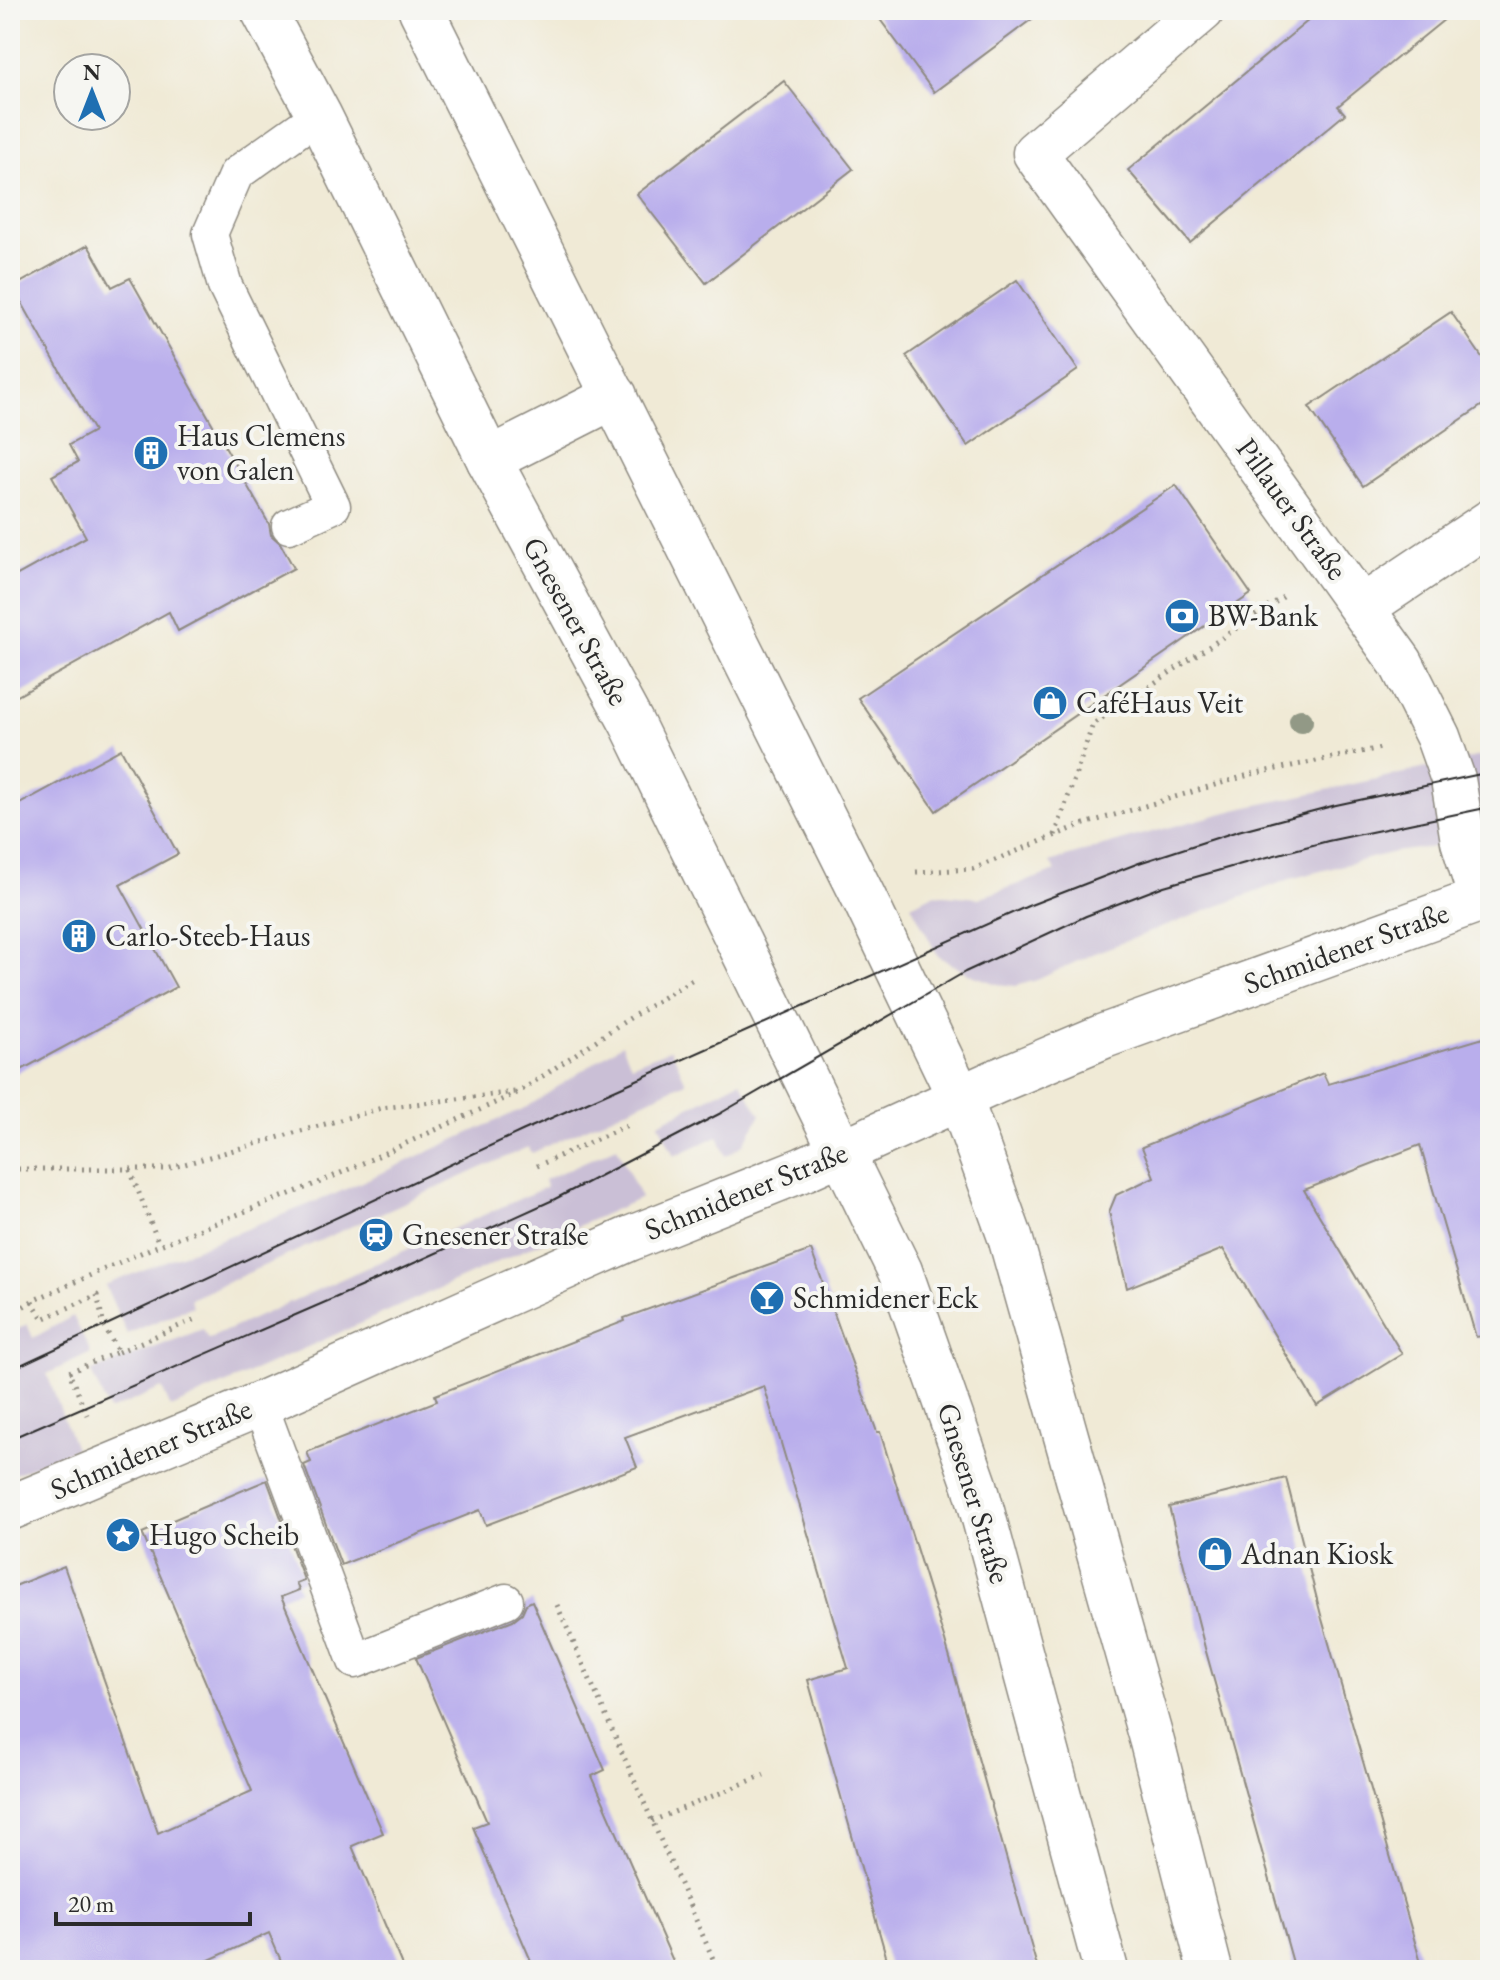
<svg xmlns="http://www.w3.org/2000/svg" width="1500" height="1980" font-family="'EB Garamond',serif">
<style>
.industrial{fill:#cabfd6}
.building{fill:#b9aeec}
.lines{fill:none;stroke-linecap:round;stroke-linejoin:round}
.lane-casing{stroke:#8e8a80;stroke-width:37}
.street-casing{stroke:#8e8a80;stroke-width:47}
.secondary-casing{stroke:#8e8a80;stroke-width:47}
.path{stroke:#8e8a80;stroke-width:5;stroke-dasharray:2 6;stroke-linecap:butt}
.lane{stroke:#fff;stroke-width:34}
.street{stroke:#fff;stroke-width:44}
.secondary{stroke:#fff;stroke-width:44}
.tram{stroke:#2b2b2b;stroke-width:2}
.tree{fill:#929986}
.labels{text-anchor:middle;stroke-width:8;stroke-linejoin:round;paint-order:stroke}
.poi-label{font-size:30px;fill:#2b2b2b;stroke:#f6f6f2;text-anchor:start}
.street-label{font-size:30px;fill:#2b2b2b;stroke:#f6f6f2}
</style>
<rect width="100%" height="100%" fill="#f6f6f2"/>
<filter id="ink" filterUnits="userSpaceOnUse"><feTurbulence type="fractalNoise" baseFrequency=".0125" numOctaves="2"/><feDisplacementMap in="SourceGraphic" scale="16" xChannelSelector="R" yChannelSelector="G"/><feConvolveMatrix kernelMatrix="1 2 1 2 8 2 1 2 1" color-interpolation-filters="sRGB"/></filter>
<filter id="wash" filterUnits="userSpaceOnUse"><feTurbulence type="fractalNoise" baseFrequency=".006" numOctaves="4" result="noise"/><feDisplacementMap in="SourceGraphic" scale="32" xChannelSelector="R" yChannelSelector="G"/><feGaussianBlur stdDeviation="1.8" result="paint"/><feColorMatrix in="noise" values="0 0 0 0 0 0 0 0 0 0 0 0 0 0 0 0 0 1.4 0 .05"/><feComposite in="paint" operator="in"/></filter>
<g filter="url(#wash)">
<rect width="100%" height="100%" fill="#f0ead6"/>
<g class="industrial">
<polygon points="1490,754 1490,840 1394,852 1290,879 1097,952 1037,980 1016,986 997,984 969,974 938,956 911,905 934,894 979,898 1056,871 1049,862 1130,838 1235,810"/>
<polygon points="622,1044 631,1065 671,1049 686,1082 532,1153 528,1147 190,1299 193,1306 127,1334 105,1285 335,1194 529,1106"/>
<polygon points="740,1081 761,1115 743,1145 726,1156 718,1136 674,1156 659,1123"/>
<polygon points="617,1147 641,1198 171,1408 162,1388 109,1411 91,1372 203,1329 208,1339 546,1187 544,1180"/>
<polygon points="73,1316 91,1353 47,1374 75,1449 10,1476 10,1334 27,1324 33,1338"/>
</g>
<g id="blocks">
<g class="building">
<polygon points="873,10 1044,10 934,92"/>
<polygon points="1321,10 1456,10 1338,106 1345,114 1190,243 1128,170"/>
<polygon points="784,81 853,169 706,283 637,194"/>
<polygon points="88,245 112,287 130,278 269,524 271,535 280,543 294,568 178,631 169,612 10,700 10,579 86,537 52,476 78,462 69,445 94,431 13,287"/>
<polygon points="1017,280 1078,370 968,446 906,356"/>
<polygon points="1451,312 1490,369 1490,400 1363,486 1309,407"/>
<polygon points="1176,485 1251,594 936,811 858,698"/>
<polygon points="121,749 178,854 120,885 176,987 10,1076 10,809"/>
<polygon points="1490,1036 1490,1335 1476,1337 1420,1145 1304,1190 1402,1354 1317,1406 1223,1249 1127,1288 1109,1212 1116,1195 1154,1177 1142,1147 1323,1073 1328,1084"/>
<polygon points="811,1250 877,1432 880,1432 945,1641 1038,1970 890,1970 808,1680 848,1668 764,1386 625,1437 637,1467 486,1525 480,1510 341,1565 304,1465 311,1462 307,1452 437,1401 435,1395 625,1321 624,1318"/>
<polygon points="1286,1478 1322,1619 1423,1970 1295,1970 1205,1648 1169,1507"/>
<polygon points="267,1480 304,1580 296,1583 299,1590 281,1597 383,1833 352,1846 404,1970 285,1970 269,1933 187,1970 10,1970 10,1588 64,1566 158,1833 252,1791 142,1533"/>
<polygon points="532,1601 605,1770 592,1776 677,1970 535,1970 473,1827 487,1822 416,1658 513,1620 522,1613 526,1604"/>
</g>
</g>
</g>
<g filter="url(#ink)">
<use href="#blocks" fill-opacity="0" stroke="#8e8a80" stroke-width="2"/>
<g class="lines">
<defs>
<g id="lane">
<polyline points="289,526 333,506 225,286 210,234 236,174 319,115"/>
<polyline points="260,1404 355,1661 506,1601"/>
</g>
<g id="street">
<polyline points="1202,10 1035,153 1401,663 1438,737 1453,779 1463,841 1481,899"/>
<polyline points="1363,607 1490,522"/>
</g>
<g id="secondary">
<polyline points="263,10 319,115 489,460 631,722 900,1271 975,1485 1106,1970"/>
<polyline points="421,10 863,896 960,1098 1010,1237 1152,1742 1210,1970"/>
<polyline points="489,460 615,396"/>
<polyline points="10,1508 260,1404 629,1239 804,1169 995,1082 1104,1036 1490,896"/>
</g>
</defs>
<use href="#lane" class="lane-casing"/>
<use href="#street" class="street-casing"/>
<use href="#secondary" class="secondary-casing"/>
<g class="path">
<polyline points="1055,835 1093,724 1283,597"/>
<polyline points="916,872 973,869 1081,825 1252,774 1381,748"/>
<polyline points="537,1166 630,1124"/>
<polyline points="10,1169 167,1169 382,1108 515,1092"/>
<polyline points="130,1170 159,1244"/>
<polyline points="32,1301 43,1319 97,1295 104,1326 118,1352 69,1372 87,1415"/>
<polyline points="10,1315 32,1301 152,1248 323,1181 519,1092 622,1023 693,979"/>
<polyline points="118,1352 198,1318"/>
<polyline points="557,1605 718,1970"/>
<polyline points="652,1821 764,1775"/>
</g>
<use href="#lane" class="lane"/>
<use href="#street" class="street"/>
<use href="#secondary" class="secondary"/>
<g class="tram">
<polyline points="10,1370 522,1131 1028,906 1139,863 1238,831 1336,805 1490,772"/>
<polyline points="10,1439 390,1274 553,1200 721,1113 965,972 1086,916 1164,886 1245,863 1328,841 1490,807"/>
</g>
</g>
<circle class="tree" cx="1301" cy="721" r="12"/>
</g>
<defs>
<symbol id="building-disc" viewBox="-11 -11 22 22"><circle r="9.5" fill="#1f6fb2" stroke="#f6f6f2"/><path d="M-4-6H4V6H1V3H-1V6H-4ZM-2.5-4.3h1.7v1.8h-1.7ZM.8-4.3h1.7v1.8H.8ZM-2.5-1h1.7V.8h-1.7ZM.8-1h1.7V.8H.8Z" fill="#fff"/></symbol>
<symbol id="bank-disc" viewBox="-11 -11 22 22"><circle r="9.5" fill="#1f6fb2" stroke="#f6f6f2"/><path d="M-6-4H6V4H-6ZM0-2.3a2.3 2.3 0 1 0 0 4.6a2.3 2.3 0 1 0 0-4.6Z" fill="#fff"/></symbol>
<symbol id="shop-disc" viewBox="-11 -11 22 22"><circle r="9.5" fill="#1f6fb2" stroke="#f6f6f2"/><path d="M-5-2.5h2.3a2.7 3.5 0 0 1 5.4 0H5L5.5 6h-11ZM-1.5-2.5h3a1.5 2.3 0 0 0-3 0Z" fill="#fff"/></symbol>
<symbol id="station-disc" viewBox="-11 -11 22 22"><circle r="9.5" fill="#1f6fb2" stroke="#f6f6f2"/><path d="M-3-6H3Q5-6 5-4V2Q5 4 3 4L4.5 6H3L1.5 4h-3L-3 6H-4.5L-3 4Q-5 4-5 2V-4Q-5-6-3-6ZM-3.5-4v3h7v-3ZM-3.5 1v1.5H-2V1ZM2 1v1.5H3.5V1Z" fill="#fff"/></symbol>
<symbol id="bar-disc" viewBox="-11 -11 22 22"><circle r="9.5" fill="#1f6fb2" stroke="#f6f6f2"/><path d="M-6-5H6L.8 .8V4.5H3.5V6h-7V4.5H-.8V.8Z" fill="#fff"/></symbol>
<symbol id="sight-disc" viewBox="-11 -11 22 22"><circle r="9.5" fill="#1f6fb2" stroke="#f6f6f2"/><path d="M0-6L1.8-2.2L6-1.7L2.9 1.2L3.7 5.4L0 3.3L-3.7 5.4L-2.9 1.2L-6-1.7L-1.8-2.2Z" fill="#fff"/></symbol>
</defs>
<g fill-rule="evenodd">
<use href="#building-disc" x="131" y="433" width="40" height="40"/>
<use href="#bank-disc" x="1162" y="596" width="40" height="40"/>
<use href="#shop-disc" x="1030" y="683" width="40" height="40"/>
<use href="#building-disc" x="59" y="916" width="40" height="40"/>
<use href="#station-disc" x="356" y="1215" width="40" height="40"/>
<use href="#bar-disc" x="747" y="1278" width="40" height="40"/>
<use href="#sight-disc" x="103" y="1515" width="40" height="40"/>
<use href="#shop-disc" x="1195" y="1534" width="40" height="40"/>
</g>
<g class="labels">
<g class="poi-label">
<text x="177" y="446">Haus Clemens<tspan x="177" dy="34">von Galen</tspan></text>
<text x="1208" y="626">BW-Bank</text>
<text x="1076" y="713">CaféHaus Veit</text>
<text x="105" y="946">Carlo-Steeb-Haus</text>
<text x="402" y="1245">Gnesener Straße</text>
<text x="793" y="1308">Schmidener Eck</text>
<text x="149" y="1545">Hugo Scheib</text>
<text x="1241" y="1564">Adnan Kiosk</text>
</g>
<g class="street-label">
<text transform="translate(1292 509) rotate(54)" y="10">Pillauer Straße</text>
<text transform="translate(576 621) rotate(61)" y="10">Gnesener Straße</text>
<text transform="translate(1346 948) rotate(-20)" y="10">Schmidener Straße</text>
<text transform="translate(746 1191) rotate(-22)" y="10">Schmidener Straße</text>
<text transform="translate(151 1449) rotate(-23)" y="10">Schmidener Straße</text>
<text transform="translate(974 1493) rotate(73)" y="10">Gnesener Straße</text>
</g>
</g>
<rect width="1500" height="1980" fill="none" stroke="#f6f6f2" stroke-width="40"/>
<g transform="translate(92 92)"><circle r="38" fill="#f6f6f2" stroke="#a5a5a2" stroke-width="2"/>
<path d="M0-6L14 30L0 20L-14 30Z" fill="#1f6fb2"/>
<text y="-12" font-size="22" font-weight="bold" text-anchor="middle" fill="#2b2b2b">N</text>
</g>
<path d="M56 1912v12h194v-12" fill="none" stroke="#2b2b2b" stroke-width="4"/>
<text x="68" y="1912" font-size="24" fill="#2b2b2b" stroke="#f6f6f2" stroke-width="6" paint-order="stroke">20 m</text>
</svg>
